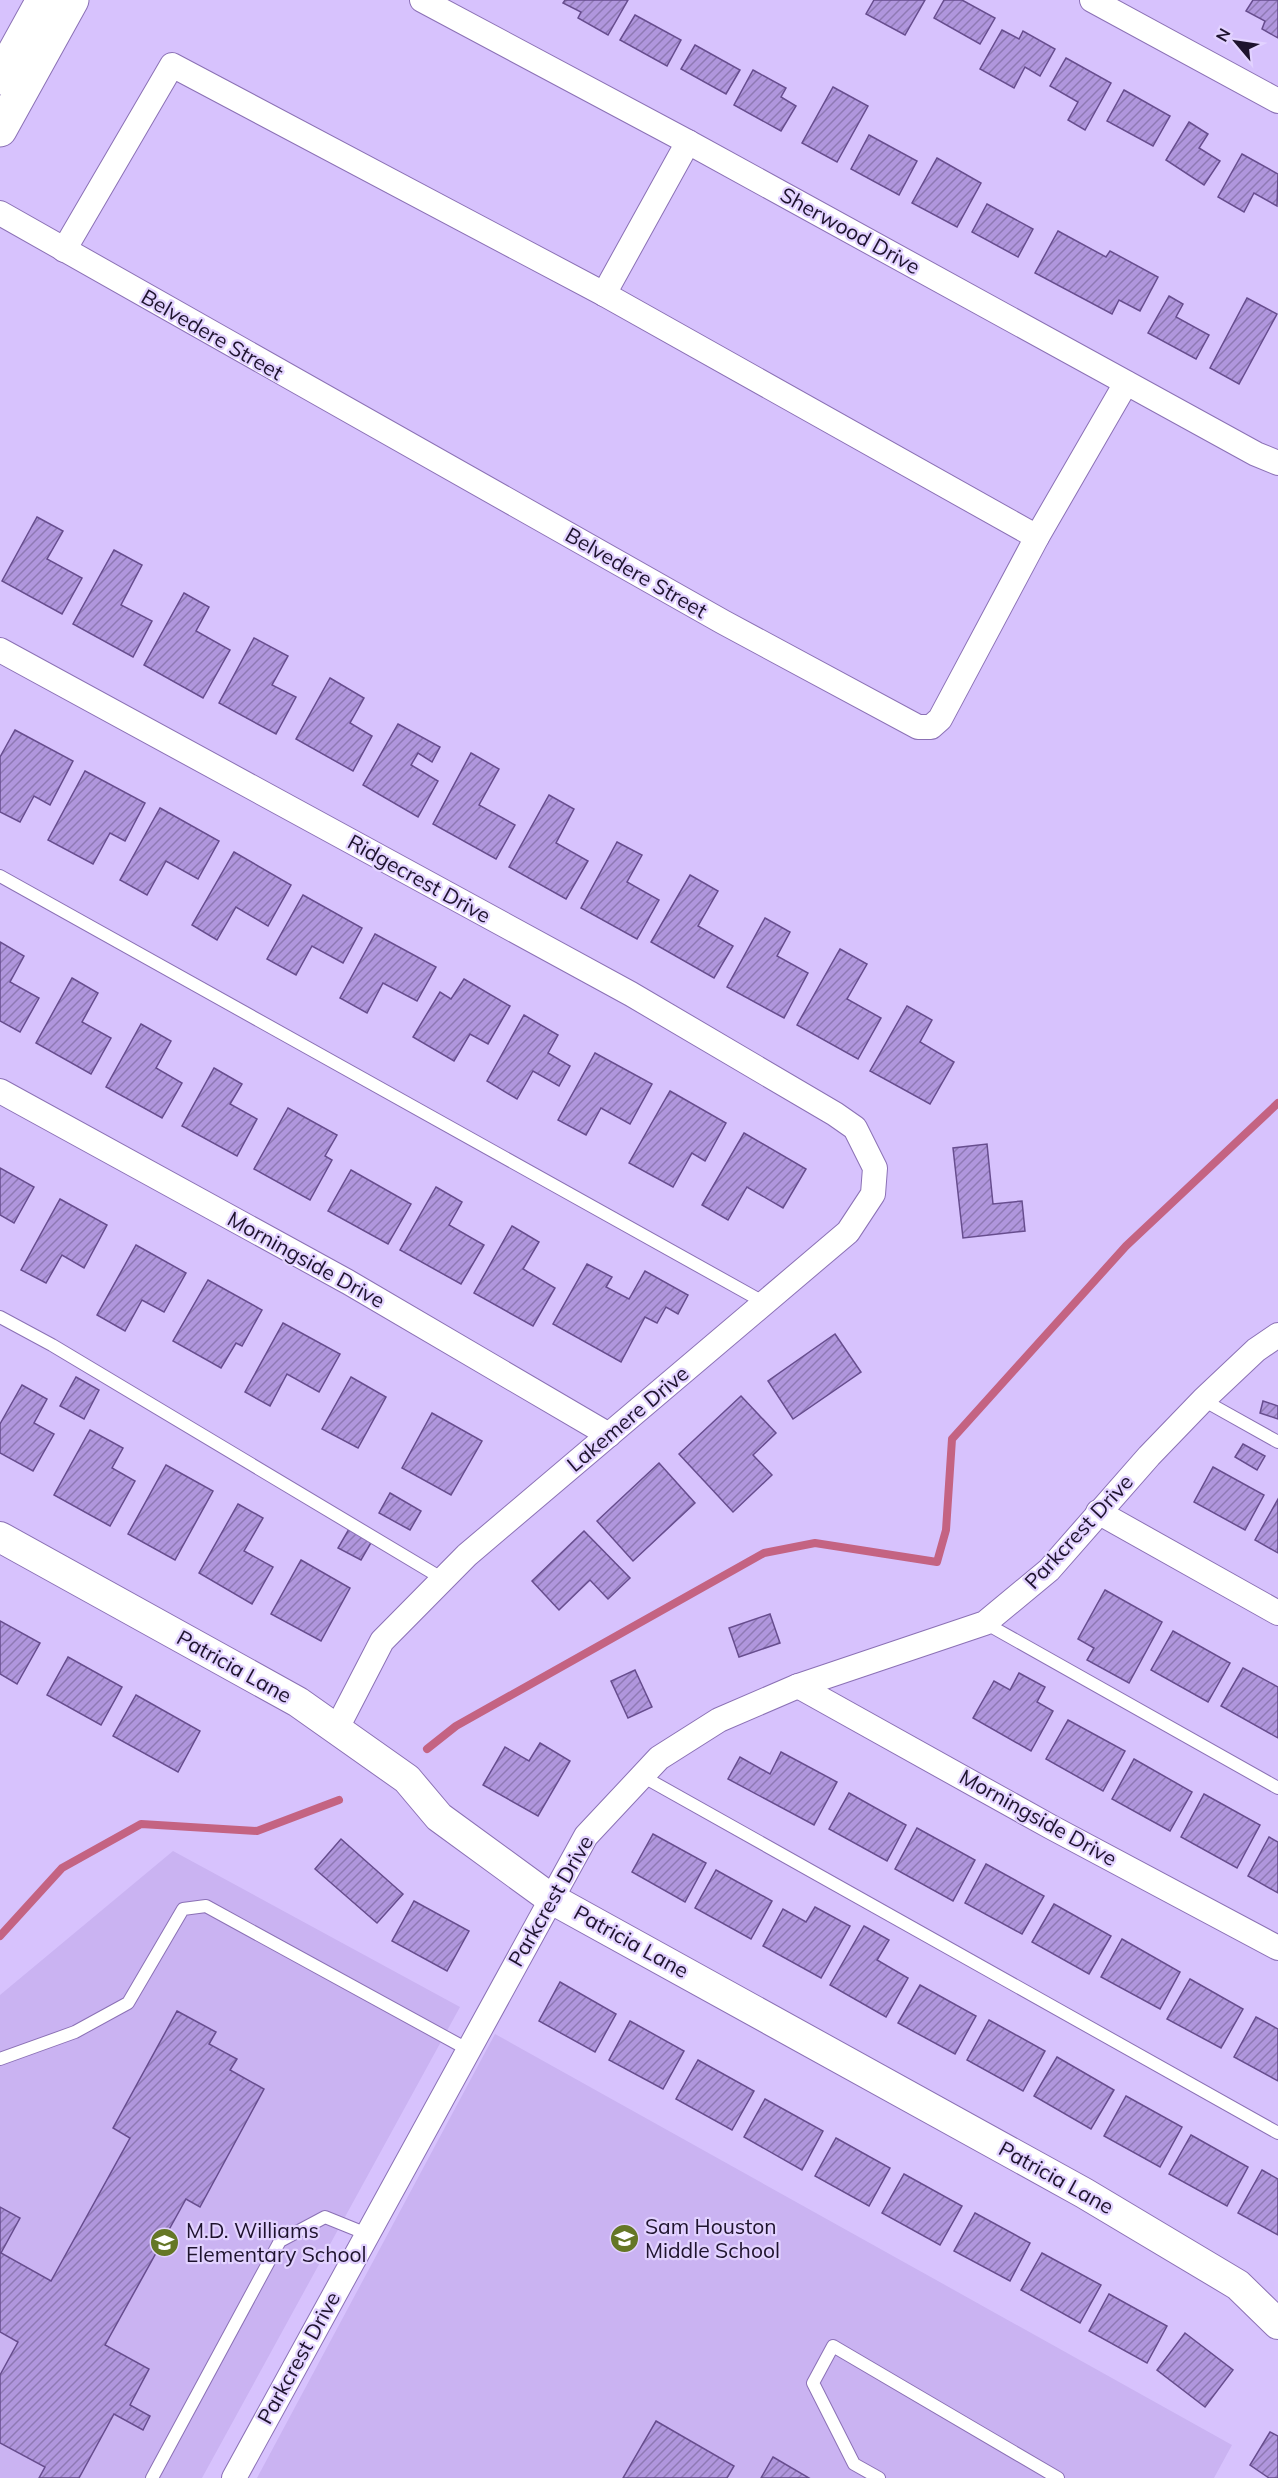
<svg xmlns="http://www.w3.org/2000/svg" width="1278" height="2478" font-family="Mulish,sans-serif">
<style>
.built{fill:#cab3f2}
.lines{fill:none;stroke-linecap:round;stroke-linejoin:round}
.stream{stroke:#c46382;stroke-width:8}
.building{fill:url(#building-hatch);stroke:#674d8e;stroke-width:1.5}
.service-casing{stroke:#8b71b5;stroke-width:14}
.minor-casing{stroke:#8b71b5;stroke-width:26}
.tertiary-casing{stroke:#8b71b5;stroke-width:32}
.secondary-casing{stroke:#8b71b5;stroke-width:35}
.service{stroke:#fff;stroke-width:12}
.minor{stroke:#fff;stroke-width:24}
.tertiary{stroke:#fff;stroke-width:30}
.secondary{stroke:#fff;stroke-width:33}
.labels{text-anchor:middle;stroke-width:4.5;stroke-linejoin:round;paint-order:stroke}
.street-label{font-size:21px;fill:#1e132e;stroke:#e2d2ff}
.poi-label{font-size:21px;fill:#1e132e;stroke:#e2d2ff;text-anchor:start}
</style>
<defs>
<pattern id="building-hatch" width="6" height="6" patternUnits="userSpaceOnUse" patternTransform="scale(1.5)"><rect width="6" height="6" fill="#b096dd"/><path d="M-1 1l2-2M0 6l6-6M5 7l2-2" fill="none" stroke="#8f79b4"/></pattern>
</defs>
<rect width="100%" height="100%" fill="#d7c2fd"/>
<g class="built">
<polygon points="173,1851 460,2007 202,2478 0,2478 0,1995"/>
<polygon points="495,2034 1232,2445 1214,2478 257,2478"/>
</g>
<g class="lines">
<g class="stream">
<polyline points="427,1749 456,1726 764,1553 815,1543 937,1562 946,1530 952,1439 1126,1246 1278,1103"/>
<polyline points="0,1936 62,1868 141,1824 257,1831 339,1800"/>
</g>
</g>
<g class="building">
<polygon points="565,0 628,0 608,35 578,18 581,12 563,3"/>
<polygon points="874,0 925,0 905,35 866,14"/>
<polygon points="944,0 962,0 995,18 980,44 934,18"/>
<polygon points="1253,0 1278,0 1278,38 1262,29 1265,21 1246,11"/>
<polygon points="635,15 681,40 667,66 620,40"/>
<polygon points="1002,30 1019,39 1023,31 1055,49 1040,76 1025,67 1014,88 980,69"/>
<polygon points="695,45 740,70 726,94 681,69"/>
<polygon points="1066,58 1111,83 1085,130 1068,120 1078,102 1050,86"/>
<polygon points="753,70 786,88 781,97 796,106 781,131 734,105"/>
<polygon points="833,87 868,106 837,162 802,143"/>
<polygon points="1124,90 1170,116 1153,146 1107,121"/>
<polygon points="1189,122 1208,134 1199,148 1220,161 1204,185 1166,160"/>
<polygon points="869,135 917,161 899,195 851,169"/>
<polygon points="1242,154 1278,174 1277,206 1254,193 1244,212 1218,197"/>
<polygon points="937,158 981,183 957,227 912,203"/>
<polygon points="987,204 1033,229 1018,257 972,232"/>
<polygon points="1058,231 1106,257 1110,251 1158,277 1140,311 1119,300 1112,314 1035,273"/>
<polygon points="1169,296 1183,304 1176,317 1209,335 1196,359 1148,333"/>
<polygon points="1247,298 1277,314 1239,384 1210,368"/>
<polygon points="37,517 63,531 47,559 82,578 62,614 2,581"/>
<polygon points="114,550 142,565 121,605 152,621 133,657 73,624"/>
<polygon points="184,593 209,607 196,631 230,650 203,698 144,665"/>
<polygon points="254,638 288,656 272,685 296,697 276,734 219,703"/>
<polygon points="330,678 364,698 350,723 372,736 353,771 296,739"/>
<polygon points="398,724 440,747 432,762 418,753 411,765 438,781 418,817 363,785"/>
<polygon points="15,730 73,761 50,805 34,796 20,822 0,812 0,757"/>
<polygon points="471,753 499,769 479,805 515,825 496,859 433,824"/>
<polygon points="85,771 145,803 125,841 110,833 93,864 48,840"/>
<polygon points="549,795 574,809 556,843 588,861 566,899 509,867"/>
<polygon points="160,808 219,841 198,879 166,861 147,895 120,880"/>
<polygon points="617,842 642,855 627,882 659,900 637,939 581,908"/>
<polygon points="234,852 291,885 268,926 236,907 217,940 192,925"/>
<polygon points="690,875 718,891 698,926 733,946 714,978 651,942"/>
<polygon points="303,895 362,928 343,963 312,946 296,975 267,959"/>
<polygon points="765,918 790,932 777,956 808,973 784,1018 727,987"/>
<polygon points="375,934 436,967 417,1001 383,983 367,1013 340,998"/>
<polygon points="0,942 24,956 10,982 39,998 20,1032 0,1021"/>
<polygon points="840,949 867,964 847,999 881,1018 858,1059 797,1025"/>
<polygon points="72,978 98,993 82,1022 111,1038 91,1074 36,1043"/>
<polygon points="464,979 510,1006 488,1044 470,1034 454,1061 413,1037 440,992 451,999"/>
<polygon points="907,1006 932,1020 920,1042 954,1062 930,1104 870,1071"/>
<polygon points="524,1015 558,1035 548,1053 570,1066 559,1086 533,1071 517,1099 487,1081"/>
<polygon points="141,1024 171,1041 156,1068 182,1083 162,1118 106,1087"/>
<polygon points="595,1053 652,1084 630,1124 601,1108 586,1135 558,1120"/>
<polygon points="214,1068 242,1084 230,1104 257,1119 237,1156 182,1126"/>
<polygon points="670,1091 726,1123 705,1161 692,1153 673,1187 629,1163"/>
<polygon points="288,1108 337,1135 325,1156 332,1160 310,1200 254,1169"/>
<polygon points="744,1133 806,1169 783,1208 747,1187 728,1220 702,1205"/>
<polygon points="987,1144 993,1204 1022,1201 1025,1231 963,1238 953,1148"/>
<polygon points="0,1168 34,1187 14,1223 0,1215"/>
<polygon points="351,1170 411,1204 388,1244 328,1211"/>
<polygon points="436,1187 462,1202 449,1225 484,1245 461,1284 400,1250"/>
<polygon points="60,1199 107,1225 84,1268 62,1255 46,1283 21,1270"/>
<polygon points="512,1226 539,1242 523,1269 555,1288 533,1326 474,1293"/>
<polygon points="136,1245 186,1273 164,1312 142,1300 125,1331 97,1315"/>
<polygon points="587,1264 612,1277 606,1287 629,1299 645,1271 688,1295 678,1314 666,1307 657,1323 645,1317 621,1362 553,1324"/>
<polygon points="208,1280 262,1310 242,1346 236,1343 221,1368 173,1341"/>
<polygon points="283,1323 340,1354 319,1392 287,1374 270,1406 245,1392"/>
<polygon points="835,1334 861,1372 793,1419 768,1381"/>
<polygon points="76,1377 99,1390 84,1419 60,1406"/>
<polygon points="351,1377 386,1397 358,1448 322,1429"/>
<polygon points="22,1385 47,1399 34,1423 54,1434 33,1471 0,1453 0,1424"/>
<polygon points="741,1396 776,1433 753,1455 772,1475 733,1512 679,1454"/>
<polygon points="1263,1401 1278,1406 1278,1419 1260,1413"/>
<polygon points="432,1413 482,1441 451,1495 402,1468"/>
<polygon points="90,1430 123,1448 112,1468 135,1481 110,1526 54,1495"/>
<polygon points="1243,1444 1265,1456 1257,1470 1235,1457"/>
<polygon points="659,1463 695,1503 633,1561 597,1521"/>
<polygon points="166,1465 213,1491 175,1560 128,1534"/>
<polygon points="1213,1467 1264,1495 1245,1530 1194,1502"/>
<polygon points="390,1493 421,1511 410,1530 379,1513"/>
<polygon points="1278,1499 1278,1553 1255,1540"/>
<polygon points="238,1504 263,1518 244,1551 273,1567 252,1604 199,1573"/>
<polygon points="349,1529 372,1541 361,1560 338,1548"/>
<polygon points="584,1531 630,1578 608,1599 590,1580 559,1610 532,1581"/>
<polygon points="301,1560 350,1588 321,1641 271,1614"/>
<polygon points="1105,1590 1162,1622 1129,1683 1087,1660 1094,1648 1078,1639"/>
<polygon points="770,1614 780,1643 739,1657 729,1628"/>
<polygon points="0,1621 40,1643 17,1684 0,1674"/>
<polygon points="1173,1631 1230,1663 1208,1702 1151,1670"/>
<polygon points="68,1657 122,1687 101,1725 47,1695"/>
<polygon points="1243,1668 1278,1687 1278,1738 1221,1706"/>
<polygon points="635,1670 652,1707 628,1718 611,1681"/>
<polygon points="1019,1673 1045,1687 1037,1702 1053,1711 1031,1751 973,1718 994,1681 1010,1690"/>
<polygon points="136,1695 200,1731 178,1772 113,1736"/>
<polygon points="1068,1720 1125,1751 1103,1791 1046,1759"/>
<polygon points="540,1743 570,1761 538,1816 483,1785 505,1747 529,1761"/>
<polygon points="781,1752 837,1782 814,1825 728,1779 740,1757 770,1774"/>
<polygon points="1134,1759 1192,1792 1170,1831 1112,1799"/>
<polygon points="849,1793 906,1825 887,1861 829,1829"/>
<polygon points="1204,1794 1260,1825 1237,1868 1181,1837"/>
<polygon points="917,1828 975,1860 953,1901 895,1869"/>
<polygon points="653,1834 706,1863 685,1902 632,1872"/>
<polygon points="1269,1837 1278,1842 1278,1893 1248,1876"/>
<polygon points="341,1839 403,1894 377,1923 315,1869"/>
<polygon points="986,1864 1044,1896 1022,1934 965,1903"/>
<polygon points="716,1870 772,1901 751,1939 695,1908"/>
<polygon points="414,1901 469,1931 447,1971 392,1941"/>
<polygon points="1054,1904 1111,1936 1089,1974 1032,1942"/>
<polygon points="815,1907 850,1926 821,1978 763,1946 783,1909 806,1922"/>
<polygon points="864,1926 889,1940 877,1960 908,1978 886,2017 830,1985"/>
<polygon points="1122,1939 1180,1972 1160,2009 1101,1977"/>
<polygon points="1190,1979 1243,2009 1221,2048 1167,2019"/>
<polygon points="560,1982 616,2014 595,2052 539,2021"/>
<polygon points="920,1985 976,2016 955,2054 898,2023"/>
<polygon points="177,2011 216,2032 209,2044 237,2059 230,2070 264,2089 200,2207 186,2199 105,2345 149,2369 130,2405 150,2416 143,2430 114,2414 79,2478 39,2478 45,2467 0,2443 0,2375 18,2342 0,2332 0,2207 20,2218 1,2253 51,2281 130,2138 113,2128"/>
<polygon points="1256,2017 1278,2029 1278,2081 1234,2057"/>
<polygon points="989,2020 1045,2051 1023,2091 967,2060"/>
<polygon points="630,2021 684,2051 663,2089 609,2060"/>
<polygon points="1057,2057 1114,2090 1091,2129 1034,2096"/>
<polygon points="698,2060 754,2091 732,2130 676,2099"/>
<polygon points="1126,2096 1182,2127 1160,2167 1104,2136"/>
<polygon points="765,2099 823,2131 802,2170 744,2137"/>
<polygon points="1191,2135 1248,2167 1227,2206 1169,2174"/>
<polygon points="836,2138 890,2168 869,2206 815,2176"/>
<polygon points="1262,2170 1278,2179 1278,2235 1238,2213"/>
<polygon points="904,2174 962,2206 940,2245 882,2213"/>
<polygon points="975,2213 1030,2243 1010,2281 954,2251"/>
<polygon points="1042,2253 1101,2285 1080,2323 1021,2290"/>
<polygon points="1109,2294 1167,2326 1147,2363 1089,2331"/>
<polygon points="1185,2333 1233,2370 1205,2407 1157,2370"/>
<polygon points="656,2421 734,2466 727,2478 623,2478"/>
<polygon points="1270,2432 1278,2436 1278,2478 1269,2478 1250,2465"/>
<polygon points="773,2457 809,2478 761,2478"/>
</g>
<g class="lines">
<defs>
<g id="service">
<polyline points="0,876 765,1303"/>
<polyline points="0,1317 52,1345 443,1579"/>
<polyline points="1203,1400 1278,1442"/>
<polyline points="985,1623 1278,1788"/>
<polyline points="642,1776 1278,2133"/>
<polyline points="0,2059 75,2032 128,2003 183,1909 206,1906 467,2049"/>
<polyline points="152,2478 280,2241 325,2217 367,2234"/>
<polyline points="879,2478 854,2464 813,2383 833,2346 1058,2478"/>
</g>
<g id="minor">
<polyline points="422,0 688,142 1256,454 1278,463"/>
<polyline points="1092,0 1278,101"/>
<polyline points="0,213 723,622 918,727 931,727 940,719 1037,537 1126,383"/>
<polyline points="64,250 172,65 604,294 1037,537"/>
<polyline points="604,294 688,142"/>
<polyline points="0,650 631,994 835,1114 855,1128 875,1168 873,1194 848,1232 467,1555 382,1641 337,1728"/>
<polyline points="0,1091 348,1282 609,1435"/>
<polyline points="1098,1512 1278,1613"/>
<polyline points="798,1686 1051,1827 1278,1948"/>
<polyline points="234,2478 586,1836 659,1758 719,1720 798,1686 985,1623 1049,1570 1149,1456 1203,1400 1256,1350 1278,1335"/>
</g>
<polyline id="tertiary" points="0,1537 298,1702 407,1779 439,1817 550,1898 1084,2193 1238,2285 1278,2324"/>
<g id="secondary">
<polyline points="0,78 43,0"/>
<polyline points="0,130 72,0"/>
</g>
</defs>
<use href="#service" class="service-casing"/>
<use href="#minor" class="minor-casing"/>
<use href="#tertiary" class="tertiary-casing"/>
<use href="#secondary" class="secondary-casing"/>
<use href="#service" class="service"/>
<use href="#minor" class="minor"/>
<use href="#tertiary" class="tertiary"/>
<use href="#secondary" class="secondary"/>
</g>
<defs>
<symbol id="school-disc" viewBox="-11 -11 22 22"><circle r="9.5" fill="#657726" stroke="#e2d2ff"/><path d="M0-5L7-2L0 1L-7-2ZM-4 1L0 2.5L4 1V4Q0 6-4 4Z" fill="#fff"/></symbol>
</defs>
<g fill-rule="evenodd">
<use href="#school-disc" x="608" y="2222" width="33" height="33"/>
<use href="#school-disc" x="148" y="2226" width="33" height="33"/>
</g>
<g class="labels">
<g class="street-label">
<text transform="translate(850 231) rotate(29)" y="7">Sherwood Drive</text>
<text transform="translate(212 335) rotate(30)" y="7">Belvedere Street</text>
<text transform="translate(636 573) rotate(30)" y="7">Belvedere Street</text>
<text transform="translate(419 879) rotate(29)" y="7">Ridgecrest Drive</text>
<text transform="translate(306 1260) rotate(29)" y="7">Morningside Drive</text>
<text transform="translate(628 1419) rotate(-40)" y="7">Lakemere Drive</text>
<text transform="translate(1079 1532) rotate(-47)" y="7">Parkcrest Drive</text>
<text transform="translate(234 1667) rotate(29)" y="7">Patricia Lane</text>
<text transform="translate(1038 1818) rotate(29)" y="7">Morningside Drive</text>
<text transform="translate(551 1901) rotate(-60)" y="7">Parkcrest Drive</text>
<text transform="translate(631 1942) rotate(29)" y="7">Patricia Lane</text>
<text transform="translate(1056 2178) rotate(29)" y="7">Patricia Lane</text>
<text transform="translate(299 2358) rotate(-61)" y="7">Parkcrest Drive</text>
</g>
<g class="poi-label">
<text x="645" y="2234">Sam Houston<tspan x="645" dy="24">Middle School</tspan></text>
<text x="186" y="2238">M.D. Williams<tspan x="186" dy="24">Elementary School</tspan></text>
</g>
</g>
<g transform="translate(1236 42) rotate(299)" stroke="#e2d2ff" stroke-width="4.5" paint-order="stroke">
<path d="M0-4.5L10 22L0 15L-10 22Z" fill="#1e132e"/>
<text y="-9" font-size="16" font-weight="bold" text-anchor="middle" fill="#1e132e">N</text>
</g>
</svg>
